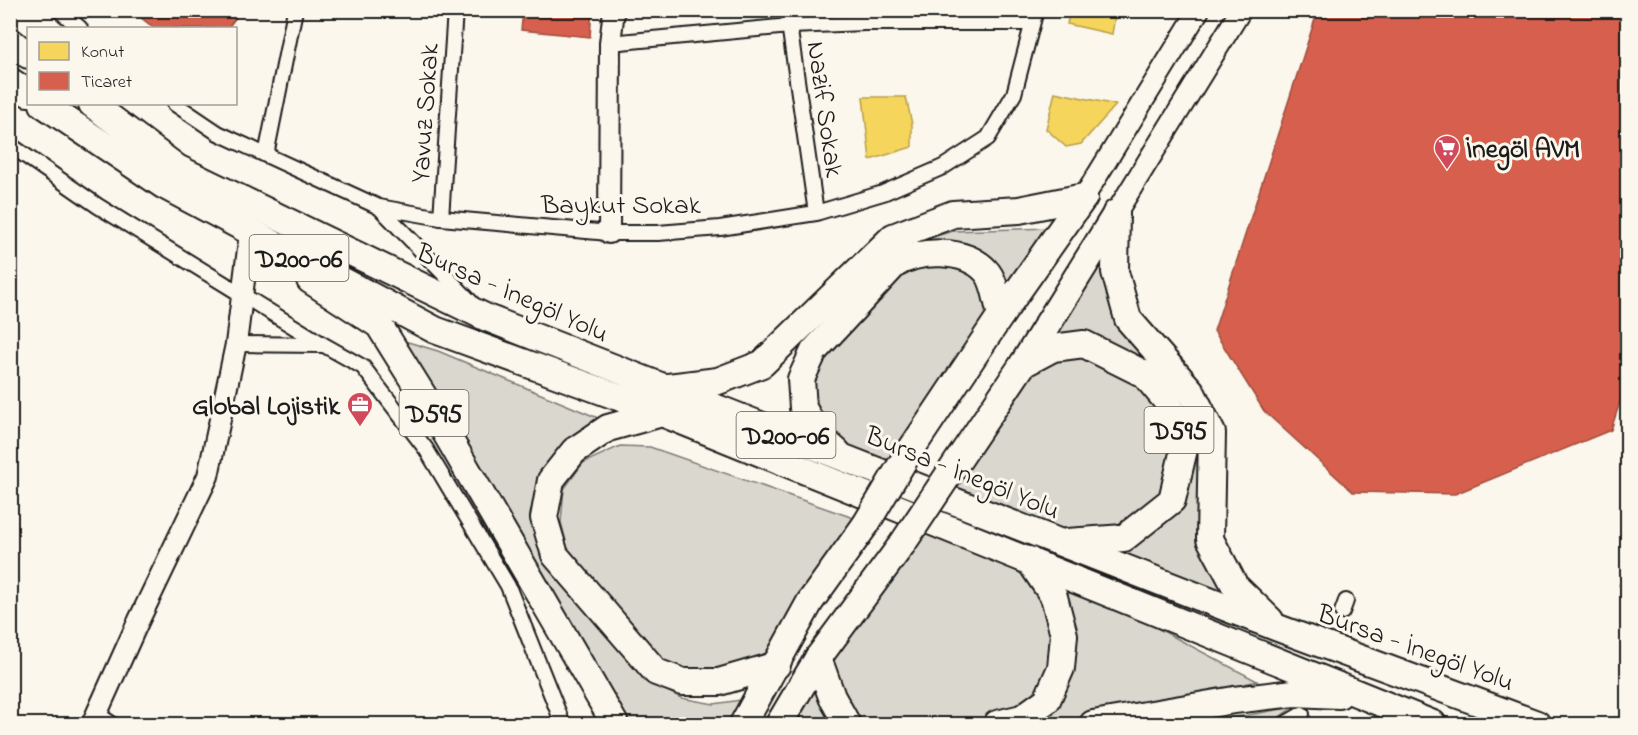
<svg xmlns="http://www.w3.org/2000/svg" width="1638" height="735" font-family="'Indie Flower',sans-serif">
<style>
.green{fill:#dad7ce;stroke:#7b7a75;stroke-width:1.5}
.homes{fill:#f6d55c;stroke:#b59e49;stroke-width:1.5}
.shops{fill:#d6604d;stroke:#9e4c3e;stroke-width:1.5}
.lines{fill:none;stroke-linecap:round;stroke-linejoin:round}
.street-casing{stroke:#1c1c1c;stroke-width:18}
.secondary-casing{stroke:#1c1c1c;stroke-width:24}
.highway-casing{stroke:#1c1c1c;stroke-width:30}
.street{stroke:#fbf7ec;stroke-width:14}
.secondary{stroke:#fbf7ec;stroke-width:20}
.highway{stroke:#fbf7ec;stroke-width:26}
.highway-bridge-casing{stroke:#1c1c1c;stroke-width:30;stroke-linecap:butt}
.highway-bridge{stroke:#fbf7ec;stroke-width:26}
.labels{text-anchor:middle;stroke-width:6;stroke-linejoin:round;paint-order:stroke}
.shield{fill:#fbf7ec;stroke:#5f5e5a;stroke-width:1.5}
.shield-label{font-size:26px;font-weight:bold;fill:#1c1c1c}
.street-label{font-size:27px;fill:#1c1c1c;stroke:#fbf7ec}
.poi-label{font-size:27px;font-weight:bold;fill:#1c1c1c;stroke:#fbf7ec;text-anchor:start}
</style>
<rect width="100%" height="100%" fill="#fbf7ec"/>
<filter id="ink" filterUnits="userSpaceOnUse"><feTurbulence type="fractalNoise" baseFrequency=".0167" numOctaves="2"/><feDisplacementMap in="SourceGraphic" scale="12" xChannelSelector="R" yChannelSelector="G"/><feConvolveMatrix kernelMatrix="1 2 1 2 8 2 1 2 1" color-interpolation-filters="sRGB"/></filter>
<g filter="url(#ink)">
<g class="green">
<polygon points="1116,213 1128,319 1212,433 1210,539 1278,628 934,496"/>
<polygon points="1051,228 1010,295 991,265 908,253 926,239 953,231"/>
<polygon points="970,259 1001,315 893,478 842,456 803,408 814,351 894,265"/>
<polygon points="398,339 438,351 610,423 543,474 531,512 545,559 644,679 681,698 714,704 748,699 733,724 626,724"/>
<polygon points="620,446 650,447 862,521 771,657 720,672 687,674 660,665 568,550 561,522 564,489 583,463"/>
<polygon points="919,519 1029,560 1257,681 1074,724 779,724"/>
<polygon points="1293,707 1270,724 1199,724"/>
</g>
<g class="homes">
<polygon points="990,10 1020,10 1011,16 990,13"/>
<polygon points="1070,10 1116,10 1112,34 1067,24"/>
<polygon points="1055,92 1116,105 1081,144 1066,147 1046,129"/>
<polygon points="863,97 906,97 912,124 912,147 870,160"/>
<polygon points="1628,569 1628,601 1619,585"/>
</g>
<g class="shops">
<polygon points="131,10 228,10 237,16 228,28 154,28"/>
<polygon points="523,10 592,10 590,37 521,30"/>
<polygon points="1318,10 1628,10 1628,377 1611,430 1455,494 1353,492 1264,411 1214,331"/>
</g>
<g class="lines">
<defs>
<g id="street">
<polyline points="59,10 80,28"/>
<polyline points="787,10 816,213"/>
<polyline points="610,43 790,26 865,23 1032,23"/>
<polyline points="175,104 218,133 379,207 441,218 609,233 658,233 720,228 816,213 883,193 943,167 988,138 1014,94 1036,10"/>
<polyline points="10,145 98,206 322,344"/>
<polyline points="266,155 295,10"/>
<polyline points="379,207 471,302"/>
<polyline points="441,218 455,10"/>
<polyline points="236,344 324,345 363,367 426,449 508,586 563,724"/>
<polyline points="1342,612 1346,601"/>
<polyline points="97,714 112,724"/>
<polyline points="1285,724 1302,714"/>
</g>
<g id="secondary">
<polyline points="1084,197 1199,10"/>
<polyline points="1116,213 1241,10"/>
<polyline points="609,233 610,43 614,10"/>
<polyline points="92,724 138,622 208,476 236,344 249,241"/>
</g>
<g id="highway">
<polyline points="10,41 28,55"/>
<polyline points="10,81 28,93"/>
<polyline points="43,104 163,185 435,330 662,413 1433,724"/>
<polyline points="92,104 177,168 487,318 1278,628 1537,724"/>
<polyline points="1116,213 1115,272 1128,319 1191,391 1212,433 1210,539 1235,586 1270,620"/>
<polyline points="310,280 379,325 437,418 615,724"/>
<polyline points="1023,364 1053,348 1084,344 1144,374 1169,404 1185,445 1172,500 1124,538 1067,542"/>
<polyline points="668,387 718,381 762,364 893,237 953,214 1019,210 1084,197"/>
<polyline points="662,413 608,428 574,451 551,480 544,518 555,555 656,672 683,682 719,682 777,665"/>
<path d="M837,452L818,435L803,408L801,379L814,351L894,265C918,249 965,248 986,271C995,280 997,302 1001,315"/>
<polyline points="904,460 1001,315 1084,197"/>
<polyline points="949,474 1023,364 1116,214"/>
<polyline points="818,658 832,697 847,724"/>
<polyline points="743,724 810,602 866,524"/>
<polyline points="779,724 818,658 903,543"/>
<polyline points="997,724 1022,718 1047,700 1061,668 1064,635 1054,597 1029,560"/>
<polyline points="1093,724 1234,700 1294,693 1339,695"/>
</g>
</defs>
<use href="#street" class="street-casing"/>
<use href="#secondary" class="secondary-casing"/>
<use href="#highway" class="highway-casing"/>
<use href="#street" class="street"/>
<use href="#secondary" class="secondary"/>
<use href="#highway" class="highway"/>
<defs>
<g id="highway-bridge">
<polyline points="866,524 904,460"/>
<polyline points="903,543 949,474"/>
</g>
</defs>
<use href="#highway-bridge" class="highway-bridge-casing"/>
<use href="#highway-bridge" class="highway-bridge"/>
</g>
</g>
<defs>
<symbol id="supermarket-pin" viewBox="-11 -11 22 30"><path d="M0 17L-7.5 6A9.5 9.5 0 1 1 7.5 6Z" fill="#d1495b" stroke="#fbf7ec"/><path d="M-6-5.5h2.5l.6 2H6L4.5 2H-2.5L-4.4-4H-6ZM-1.5 3.2a1.3 1.3 0 1 0 .1 0ZM3 3.2a1.3 1.3 0 1 0 .1 0Z" fill="#fff"/></symbol>
<symbol id="office-pin" viewBox="-11 -11 22 30"><path d="M0 17L-7.5 6A9.5 9.5 0 1 1 7.5 6Z" fill="#d1495b" stroke="#fbf7ec"/><path d="M-6-3h4V-5.5h4V-3h4V5H-6ZM-1-4.5V-3h2v-1.5ZM-6 0V1H6V0Z" fill="#fff"/></symbol>
</defs>
<g fill-rule="evenodd">
<use href="#supermarket-pin" x="1432" y="133" width="30" height="40"/>
<use href="#office-pin" x="345" y="390" width="30" height="40"/>
</g>
<g class="labels">
<g class="shield">
<rect x="249.5" y="235" width="99" height="46" rx="4.5"/>
<rect x="399.5" y="390" width="69" height="46" rx="4.5"/>
<rect x="1144.5" y="407" width="69" height="46" rx="4.5"/>
<rect x="736.5" y="412" width="99" height="46" rx="4.5"/>
</g>
<g class="shield-label">
<text x="299" y="267">D200-06</text>
<text x="434" y="422">D595</text>
<text x="1179" y="439">D595</text>
<text x="786" y="444">D200-06</text>
</g>
<g class="street-label">
<text transform="translate(826 109) rotate(82)" y="9">Nazif Sokak</text>
<text transform="translate(424 113) rotate(-86)" y="9">Yavuz Sokak</text>
<text x="621" y="213">Baykut Sokak</text>
<text transform="translate(513 292) rotate(24)" y="9">Bursa - İnegöl Yolu</text>
<text transform="translate(963 472) rotate(22)" y="9">Bursa - İnegöl Yolu</text>
<text transform="translate(1416 647) rotate(20)" y="9">Bursa - İnegöl Yolu</text>
</g>
<g class="poi-label">
<text x="1466" y="157">İnegöl AVM</text>
<text x="340" y="414" text-anchor="end">Global Lojistik</text>
</g>
</g>
<rect width="1638" height="735" fill="none" stroke="#fbf7ec" stroke-width="36"/>
<rect x="18" y="18" width="1602" height="699" fill="none" stroke="#1c1c1c" stroke-width="2" filter="url(#ink)"/>
<rect x="27" y="27" width="210" height="78" fill="#fbf7ec" stroke="#a29f99" stroke-width="1.5"/>
<rect x="39" y="42" width="30" height="18" fill="#f6d55c" stroke="#a29f99" stroke-width="1.5"/>
<text x="81" y="57" font-size="18" fill="#1c1c1c">Konut</text>
<rect x="39" y="72" width="30" height="18" fill="#d6604d" stroke="#a29f99" stroke-width="1.5"/>
<text x="81" y="87" font-size="18" fill="#1c1c1c">Ticaret</text>
</svg>
